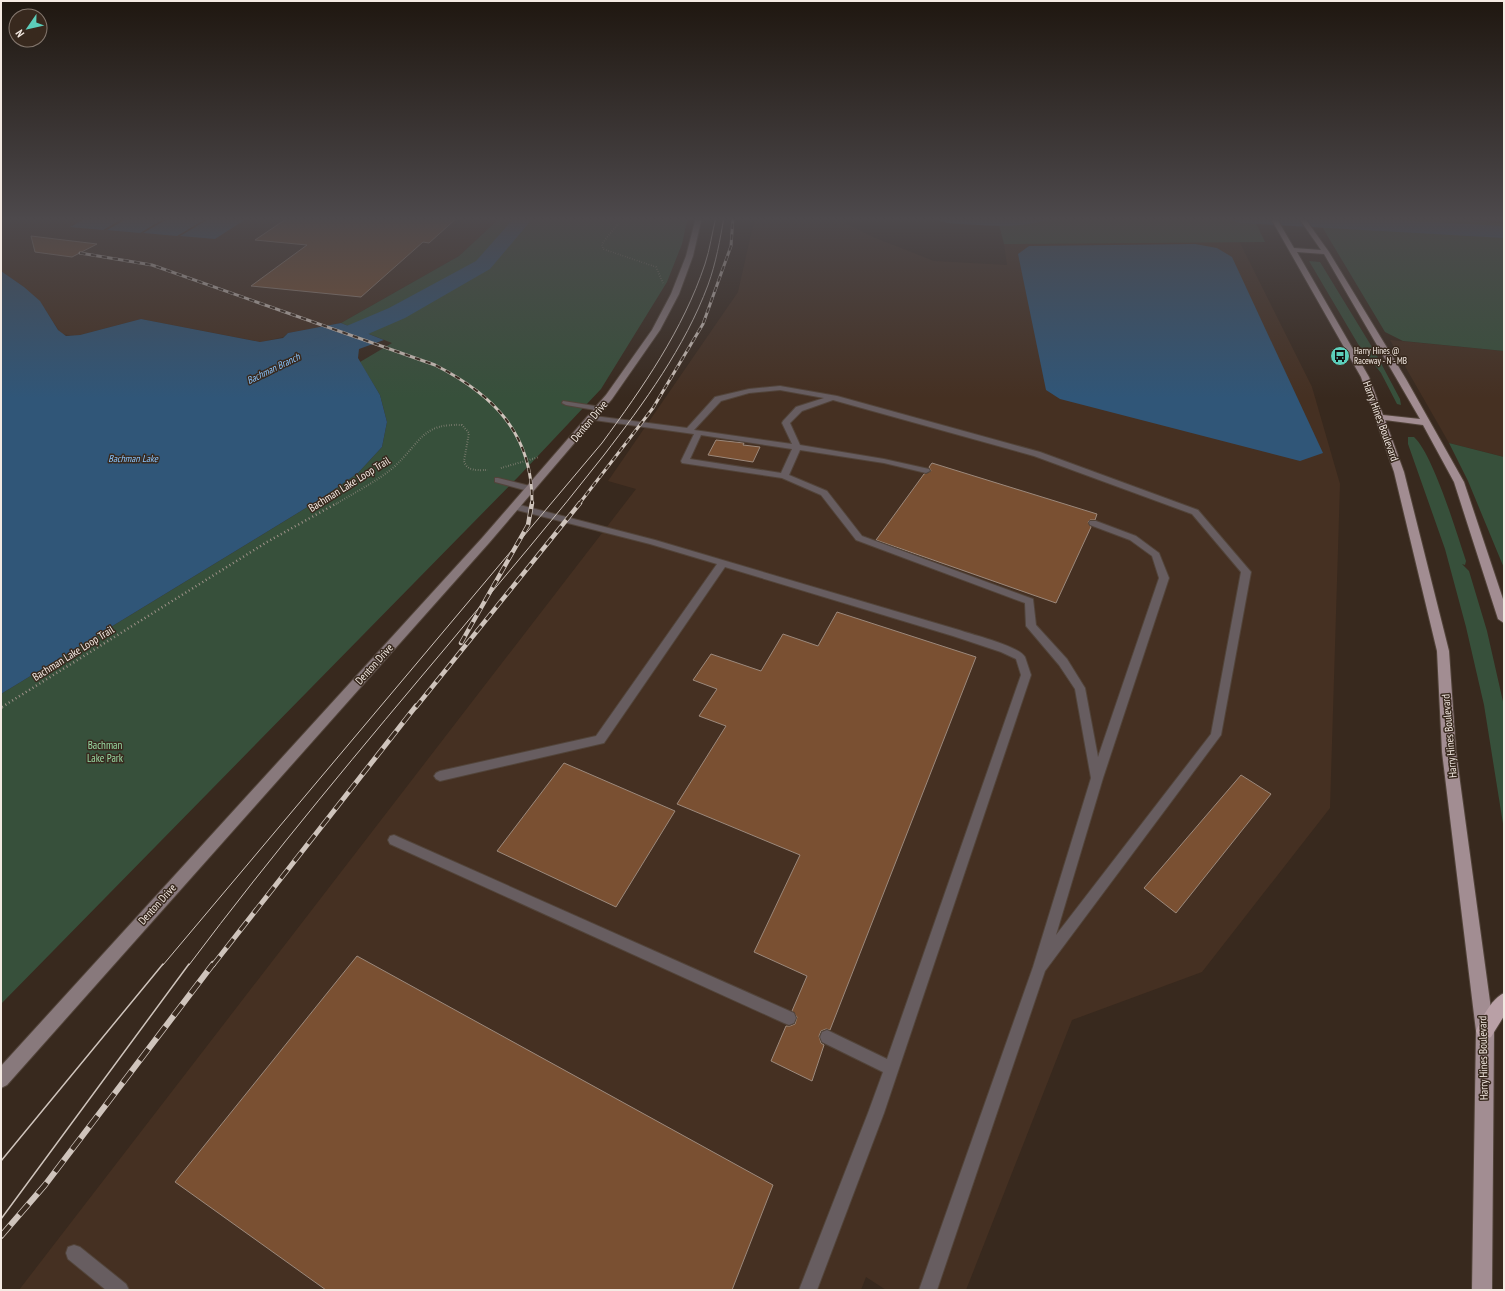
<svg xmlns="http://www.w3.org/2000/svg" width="1505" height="1291" font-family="'PT Sans Narrow',sans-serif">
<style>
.built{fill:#453022}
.green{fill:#37503b}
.water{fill:#305678}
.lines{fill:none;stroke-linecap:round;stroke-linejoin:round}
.river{fill:#305678;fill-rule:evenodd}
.building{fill:#7a5032;stroke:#9c897c}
.lane-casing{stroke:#52443a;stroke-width:2}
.secondary-casing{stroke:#52443a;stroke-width:2}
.primary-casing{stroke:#52443a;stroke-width:2}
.highway-casing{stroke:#52443a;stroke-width:2}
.path-far3{stroke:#9e9289;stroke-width:1.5;stroke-dasharray:0.5 2;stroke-linecap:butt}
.path-far2{stroke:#9e9289;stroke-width:2;stroke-dasharray:0.5 2;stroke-linecap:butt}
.path-far1{stroke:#9e9289;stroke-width:2.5;stroke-dasharray:1 3;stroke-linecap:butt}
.path{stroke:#9e9289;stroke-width:3;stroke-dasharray:1 3.5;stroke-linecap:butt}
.lane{fill:#675d60;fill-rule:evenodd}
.secondary{fill:#88797c;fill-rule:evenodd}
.primary{fill:#a28d92;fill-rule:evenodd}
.highway{fill:#b9a0a6;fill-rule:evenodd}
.tram-far1{stroke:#cfc4bc;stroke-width:1}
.tram{stroke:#cfc4bc;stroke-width:1.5}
.rail-far3-casing{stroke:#cfc4bc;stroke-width:3}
.rail-far2-casing{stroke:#cfc4bc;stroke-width:4.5}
.rail-far1-casing{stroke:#cfc4bc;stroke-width:5}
.rail-casing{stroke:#cfc4bc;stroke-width:6}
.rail-far3{stroke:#38291e;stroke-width:2;stroke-dasharray:5.5;stroke-linecap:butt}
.rail-far2{stroke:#38291e;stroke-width:3;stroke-dasharray:8;stroke-linecap:butt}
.rail-far1{stroke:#38291e;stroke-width:3.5;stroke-dasharray:11;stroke-linecap:butt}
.rail{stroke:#38291e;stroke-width:4.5;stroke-dasharray:14;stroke-linecap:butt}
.labels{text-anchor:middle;stroke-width:3;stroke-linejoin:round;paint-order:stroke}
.far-poi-label{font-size:9px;fill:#f4eae3;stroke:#38291e;text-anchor:start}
.far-water-label{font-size:10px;font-style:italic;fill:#8ac6ff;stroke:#38291e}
.street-label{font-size:11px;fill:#f4eae3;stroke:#38291e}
.park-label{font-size:11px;fill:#98daa3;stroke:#38291e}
</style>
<rect width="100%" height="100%" fill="#38291e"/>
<g class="built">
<polygon points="1,217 501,217 459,256 341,323 288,333 283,337 261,342 141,319 76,336 61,334 45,309 24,287 1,271"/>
<polygon points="755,217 833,217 873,237 934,261 1007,265 1004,244 1239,241 1312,387 1340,484 1330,808 1202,972 1072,1020 966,1290 886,1290 866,1277 861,1290 19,1290 636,489 608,481 738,292"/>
<polygon points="1390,340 1504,351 1504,457 1449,443"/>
</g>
<g class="green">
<polygon points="501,217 688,217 682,244 667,282 601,389 519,476 1,1004 1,694 319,500 358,473 382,447 387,422 380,395 360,362 392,343 341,323 459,256"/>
<polygon points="997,217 1253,217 1265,242 1004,244"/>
<polygon points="1355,217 1444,217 1504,224 1504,351 1403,341 1385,332 1321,225 1354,227"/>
<polygon points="1309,261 1320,262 1375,352 1400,399 1401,405 1397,404 1381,373 1358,344"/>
<path d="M1408,437H1414C1433,454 1457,534 1466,561L1465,565L1462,564L1469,571L1487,631L1504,706V830L1484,705L1466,627L1445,549L1408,444Z"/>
<polygon points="1449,443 1504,457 1504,568 1468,481"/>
</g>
<g class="water">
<polygon points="89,217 126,217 103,230 70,227"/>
<polygon points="130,217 167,217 140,233 107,230"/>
<polygon points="171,217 209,217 177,236 143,233"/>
<polygon points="212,217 249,217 215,239 180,236"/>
<polygon points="1195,244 1217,248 1232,257 1323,453 1300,461 1060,399 1046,390 1018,254 1029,246"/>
<polygon points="1,271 24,287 40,301 58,330 66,336 80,335 141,319 260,342 283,338 288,333 341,323 384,340 359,349 358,358 380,395 387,422 382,447 358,473 319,500 1,694"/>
</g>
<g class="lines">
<g class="river">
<polygon points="515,217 534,217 490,269 405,318 322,354 313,356 304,354 301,349 304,344 389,308 476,261"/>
<path d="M938,217H1046L1044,221C1012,229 980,225 947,223L940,221Z"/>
<polygon points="1231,217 1339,217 1504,226 1504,238 1240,223 1233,221"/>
</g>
</g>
<g class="building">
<polygon points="289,217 458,217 429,243 423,242 361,297 251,286 307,245 255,240"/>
<polygon points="31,236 97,244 72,257 35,252"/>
<polygon points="716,440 744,443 743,445 760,447 753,462 708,455"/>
<polygon points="932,463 1097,514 1095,520 1090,520 1088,522 1091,527 1056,603 876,540 924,474 931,471 929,467"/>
<polygon points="837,612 976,657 830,1030 826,1029 821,1031 819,1036 821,1043 824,1045 812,1081 771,1061 786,1026 790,1026 795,1024 797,1017 792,1011 807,976 754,952 800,855 677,804 726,726 699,716 717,689 693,680 711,654 761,671 783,634 818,646"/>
<polygon points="564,763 675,811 616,907 497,851"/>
<polygon points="1241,775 1271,794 1176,913 1144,888"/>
<polygon points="357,956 773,1185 732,1290 326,1290 175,1182"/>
</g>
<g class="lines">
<defs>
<g id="lane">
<path d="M780,386L837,396L1040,452L1198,510L1251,572L1221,735L1045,971L937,1290H919L1033,967L1091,778L1075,689L1059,665L1026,626L1025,603L856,540L821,495L782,478L682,463L681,461L694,434L594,420L590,418L594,416L687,428L715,397L749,389ZM780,390L824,398L796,407L783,421L782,423L792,444L694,430L721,401L749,393ZM833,400L1034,456L1192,514L1241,572L1211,734L1056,935L1103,778L1169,578L1159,553L1136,536L1096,521H1090L1089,523L1090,525L1130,540L1152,556L1159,578L1098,757L1085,688L1067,659L1036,625L1033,599L862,536L827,491L789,475L800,450L884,463L926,473L930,471L929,469L884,459L800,445L790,423L802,411ZM701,435L792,449L781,473L690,459Z"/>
<polygon points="563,401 601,407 605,409 601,411 566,405 562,403"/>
<polygon points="495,478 498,478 534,487 535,489 531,491 528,491 495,482"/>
<path d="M516,504L655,540L959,630C973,635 1019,646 1025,657L1031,675L884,1113L817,1290H799L868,1113L883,1072L822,1042L820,1037L822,1032L827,1030L887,1059L1021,675L1016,659L1001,652L953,636L725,567L604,743L440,781L436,779L434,776L436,773L440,771L596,736L717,564L650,544L513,509L512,507Z"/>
<polygon points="394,835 794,1013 796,1018 794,1023 789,1025 784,1023 390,844 388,840 390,836"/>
<polygon points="74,1245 80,1247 126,1284 129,1290 106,1290 68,1259 66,1253 68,1247"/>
</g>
<polygon id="secondary" points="696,217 702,217 693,256 679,294 660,330 612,399 489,543 7,1085 1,1088 1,1066 482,538 606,395 652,330 671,294 686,256"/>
<path id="primary" d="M1270,217H1276L1294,248L1321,250L1298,217H1304L1329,252L1406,379L1464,482L1504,602V623L1498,619L1454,482L1423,425L1385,420L1404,472L1449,651L1456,752L1494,1031L1492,1290H1472L1476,1031L1442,752L1437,651L1394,472L1361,377ZM1297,252L1324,254L1420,419L1383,415L1369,377Z"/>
<path id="highway" d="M1504,993V1016L1491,1037L1485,1040L1479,1037L1476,1031C1481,1019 1492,998 1504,993Z"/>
</defs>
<use href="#lane" class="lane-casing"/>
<use href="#secondary" class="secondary-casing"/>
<use href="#primary" class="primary-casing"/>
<use href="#highway" class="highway-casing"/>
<polyline class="path-far3" points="623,217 602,244 603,249 656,267 663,283"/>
<g class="path-far2">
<polyline points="501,468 539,457"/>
<path d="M336,504C355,492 378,481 395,466C421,442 422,423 462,425L469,433L464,461C467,472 479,470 488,470"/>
</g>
<polyline class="path-far1" points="2,707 267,542 337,503"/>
<polyline class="path" points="1,708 4,706"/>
<use href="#lane" class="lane"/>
<use href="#secondary" class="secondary"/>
<use href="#primary" class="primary"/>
<use href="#highway" class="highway"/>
<g class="tram-far1">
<path d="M163,965L602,443C643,387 683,330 705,264C710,249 712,233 716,217"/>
<path d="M189,965C273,853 363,746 453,639C503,578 555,518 604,455C644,403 685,347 708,285C716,263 720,240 724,217"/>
</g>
<g class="tram">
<polyline points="1,1161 163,964"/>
<polyline points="1,1219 189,964"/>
</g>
<defs>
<g id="rail-far3">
<path d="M80,253L152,265L435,365C494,395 533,434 532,504"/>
<polyline points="579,504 653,408 703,324 731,246 733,217"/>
</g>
<g id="rail-far2">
<polyline points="461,643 528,525 532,503"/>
<polyline points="416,707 580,503"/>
</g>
<polyline id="rail-far1" points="213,965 416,706"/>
<polyline id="rail" points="1,1236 45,1185 213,964"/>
</defs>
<use href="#rail-far3" class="rail-far3-casing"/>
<use href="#rail-far2" class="rail-far2-casing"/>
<use href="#rail-far1" class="rail-far1-casing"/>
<use href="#rail" class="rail-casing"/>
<use href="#rail-far3" class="rail-far3"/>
<use href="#rail-far2" class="rail-far2"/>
<use href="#rail-far1" class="rail-far1"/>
<use href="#rail" class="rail"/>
</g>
<linearGradient id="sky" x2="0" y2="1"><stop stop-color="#1f1710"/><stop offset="0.55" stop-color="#4d494c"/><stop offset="1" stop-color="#4d494c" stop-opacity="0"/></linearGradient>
<rect width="1505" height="398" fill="url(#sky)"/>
<defs>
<symbol id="bus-disc" viewBox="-11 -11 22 22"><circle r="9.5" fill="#5ccebb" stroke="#38291e"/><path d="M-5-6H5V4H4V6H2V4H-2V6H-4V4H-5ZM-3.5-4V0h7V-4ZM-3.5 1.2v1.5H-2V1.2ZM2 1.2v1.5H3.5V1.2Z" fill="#111"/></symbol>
</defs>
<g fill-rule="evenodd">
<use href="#bus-disc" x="1329" y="345" width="22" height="22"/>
</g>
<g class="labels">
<g class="far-poi-label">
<text x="1354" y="354">Harry Hines @<tspan x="1354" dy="10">Raceway - N - MB</tspan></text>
</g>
<g class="far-water-label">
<text transform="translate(273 368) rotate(-26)" y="4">Bachman Branch</text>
<text x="133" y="462">Bachman Lake</text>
</g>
<g class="street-label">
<text transform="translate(589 421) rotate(-50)" y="4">Denton Drive</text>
<text transform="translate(1381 421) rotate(70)" y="4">Harry Hines Boulevard</text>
<text transform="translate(349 484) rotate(-32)" y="4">Bachman Lake Loop Trail</text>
<text transform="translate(73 653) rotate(-32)" y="4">Bachman Lake Loop Trail</text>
<text transform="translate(374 664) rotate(-48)" y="4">Denton Drive</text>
<text transform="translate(1449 736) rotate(-95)" y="4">Harry Hines Boulevard</text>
<text transform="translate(157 904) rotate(-48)" y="4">Denton Drive</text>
<text transform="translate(1483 1058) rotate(-91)" y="4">Harry Hines Boulevard</text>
</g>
<g class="park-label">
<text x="105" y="749">Bachman<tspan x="105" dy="13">Lake Park</tspan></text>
</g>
</g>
<rect width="1505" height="1291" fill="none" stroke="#f4eae3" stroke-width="4"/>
<g transform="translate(28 28) rotate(236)"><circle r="19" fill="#38291e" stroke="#83766d"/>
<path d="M0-3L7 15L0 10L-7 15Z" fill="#5ccebb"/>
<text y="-6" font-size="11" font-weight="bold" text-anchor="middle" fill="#f4eae3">N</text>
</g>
</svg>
